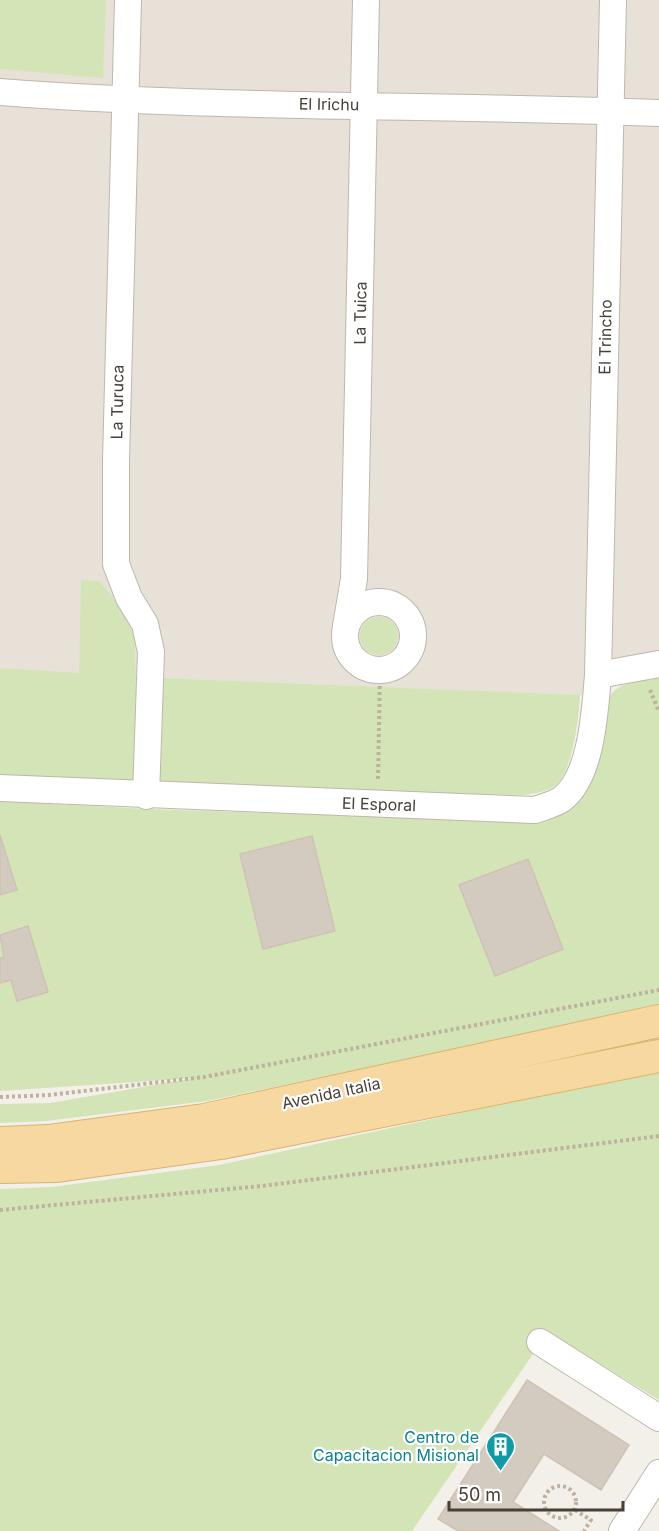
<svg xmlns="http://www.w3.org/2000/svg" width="659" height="1531" font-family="Inter,sans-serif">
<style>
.residential{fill:#e7e1d8}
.green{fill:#d3e4b6}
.building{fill:#d4cbc0;stroke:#cfc2b4;stroke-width:1.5}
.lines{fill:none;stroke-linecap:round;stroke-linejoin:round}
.minor-casing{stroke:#beb7ad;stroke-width:28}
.major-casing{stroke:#dbb370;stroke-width:34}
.path{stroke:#bfb19f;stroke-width:4;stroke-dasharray:3 3;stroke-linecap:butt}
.minor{stroke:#fff;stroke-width:26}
.major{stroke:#f6d8a0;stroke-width:32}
.labels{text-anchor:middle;stroke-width:4.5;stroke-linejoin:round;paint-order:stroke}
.street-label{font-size:16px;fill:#474038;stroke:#fff}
.culture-label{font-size:16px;fill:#0d838f;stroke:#fff;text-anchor:end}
</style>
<rect width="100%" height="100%" fill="#f3f0ea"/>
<polygon class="residential" points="0,0 659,0 659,664 599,675 596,696 136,677 135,638 82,580 79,674 0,668"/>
<g class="green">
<polygon points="0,0 106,0 103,78 0,69"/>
<path d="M81,580L99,581L119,605L135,637L136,677L580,695C579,717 573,765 559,782C550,792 536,793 524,795L265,790L0,776V668L79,673Z"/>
<circle cx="379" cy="636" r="19"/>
<path d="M659,676V1007L207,1101L46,1121L0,1123V1104L50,1103L195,1078L0,1091V801L148,809L482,820L565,810L606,700C620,681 637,680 659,676Z"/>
<polygon points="659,1070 659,1400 548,1332 412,1531 0,1531 0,1189 52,1187 219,1165"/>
</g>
<g class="building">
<polygon points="0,835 17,890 0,895"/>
<polygon points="312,836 335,931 263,949 240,854"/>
<polygon points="528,859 563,949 495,976 459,885"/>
<polygon points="28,926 48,992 17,1001 11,980 0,983 0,958 4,957 0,935"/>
<polygon points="527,1380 629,1445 601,1490 544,1454 513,1502 559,1531 458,1531 438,1519"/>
</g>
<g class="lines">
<defs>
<g id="minor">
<polyline points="128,0 116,461 116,564 129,598 145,624 151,652 146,796"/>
<path d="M0,92C219,109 439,104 659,113"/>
<circle cx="379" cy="636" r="34"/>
<polyline points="346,626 354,579 366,0"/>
<polyline points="598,675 613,0"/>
<path d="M0,788L535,810C543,807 555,804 562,799C592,776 595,710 598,675L659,664"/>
<polyline points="540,1342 659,1418"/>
<polyline points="622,1531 659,1473"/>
</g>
<g id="major">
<polyline points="0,1143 48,1141 204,1120 659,1021"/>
<polyline points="0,1167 57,1166 221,1143 659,1056"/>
</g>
</defs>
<use href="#minor" class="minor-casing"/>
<use href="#major" class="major-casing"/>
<g class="path">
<polyline points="650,690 659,712"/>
<polyline points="378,779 380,671"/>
<polyline points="0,1097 49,1095 204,1077 659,990"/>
<polyline points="0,1210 262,1186 659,1136"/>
<circle cx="560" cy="1502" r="16"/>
<polyline points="575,1510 591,1520 584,1531"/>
</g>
<use href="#minor" class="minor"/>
<use href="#major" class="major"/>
</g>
<defs>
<symbol id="building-pin" viewBox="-11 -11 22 30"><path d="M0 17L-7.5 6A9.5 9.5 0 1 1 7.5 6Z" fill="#0f9aa8" stroke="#fff"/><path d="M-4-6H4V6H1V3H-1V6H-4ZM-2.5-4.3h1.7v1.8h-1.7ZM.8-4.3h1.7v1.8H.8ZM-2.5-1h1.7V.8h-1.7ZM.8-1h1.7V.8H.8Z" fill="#fff"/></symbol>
</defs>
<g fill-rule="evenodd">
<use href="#building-pin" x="484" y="1430" width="33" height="45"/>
</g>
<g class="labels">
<g class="street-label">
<text transform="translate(329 104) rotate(1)" y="6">El Irichu</text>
<text transform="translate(360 313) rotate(-89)" y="6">La Tuica</text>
<text transform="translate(605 337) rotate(-89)" y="6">El Trincho</text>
<text transform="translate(117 402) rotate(-89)" y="6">La Turuca</text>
<text transform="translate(379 804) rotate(2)" y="6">El Esporal</text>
<text transform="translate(331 1093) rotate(-12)" y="6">Avenida Italia</text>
</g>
<g class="culture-label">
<text x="479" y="1443">Centro de<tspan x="479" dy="18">Capacitacion Misional</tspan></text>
</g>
</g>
<path d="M449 1501v9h174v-9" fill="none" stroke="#474038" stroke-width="3"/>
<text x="458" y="1501" font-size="18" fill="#474038" stroke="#ffffff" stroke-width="4.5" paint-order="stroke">50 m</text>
</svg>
